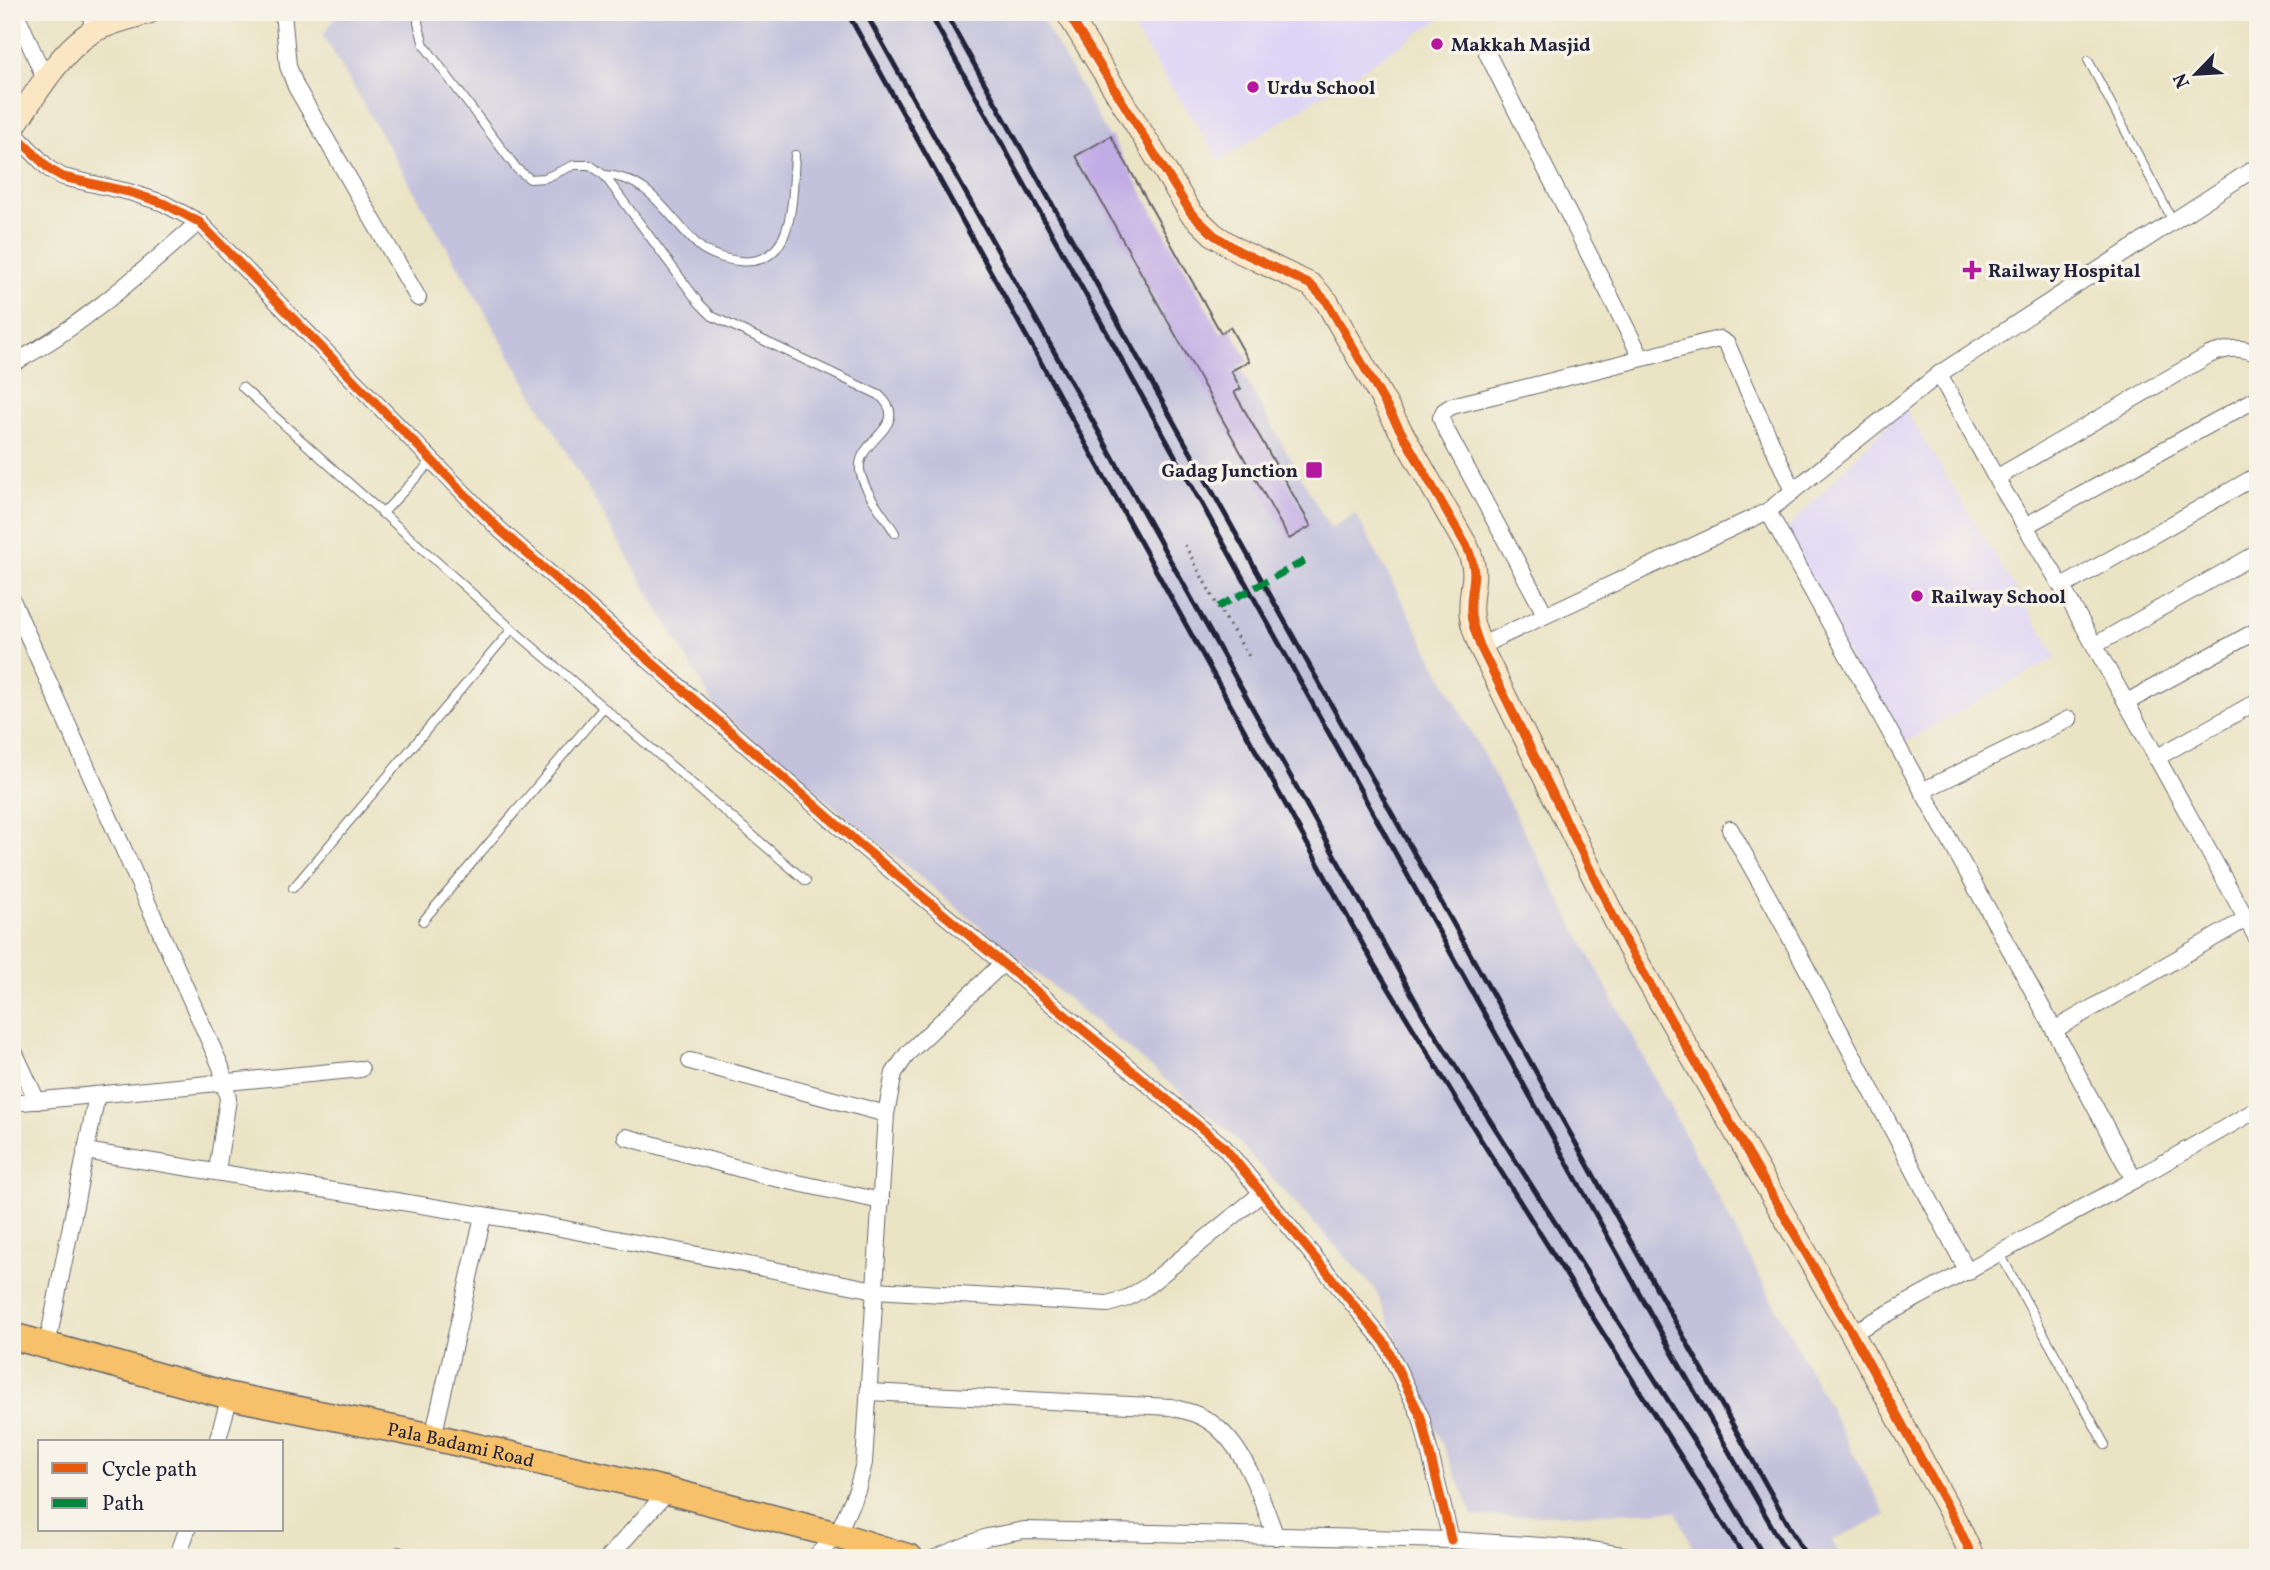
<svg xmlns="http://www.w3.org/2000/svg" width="2270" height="1570" font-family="Vollkorn,serif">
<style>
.built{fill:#ded5f6}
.industrial{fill:#c3c1dc}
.building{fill:#c2ace5}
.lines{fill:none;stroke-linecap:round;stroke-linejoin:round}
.lane-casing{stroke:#68666b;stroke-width:10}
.street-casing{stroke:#68666b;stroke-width:18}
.secondary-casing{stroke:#68666b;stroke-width:25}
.primary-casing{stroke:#68666b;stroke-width:29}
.path{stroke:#68666b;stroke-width:3.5;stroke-dasharray:2 5;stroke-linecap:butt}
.lane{stroke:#fff;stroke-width:8}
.street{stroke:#fff;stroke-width:16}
.secondary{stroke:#fbe6c4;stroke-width:23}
.primary{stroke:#f6c16b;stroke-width:26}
.rail{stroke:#22223b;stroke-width:5}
.quiet{stroke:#00873e;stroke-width:7;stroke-dasharray:14 7;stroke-linecap:butt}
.cycleway-casing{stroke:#f7f3e8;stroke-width:13}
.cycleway{stroke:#e8590c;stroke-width:9}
.poi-dot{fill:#b5179e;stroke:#f7f3e8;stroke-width:2.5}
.labels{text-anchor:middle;stroke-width:7;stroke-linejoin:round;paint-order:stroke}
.poi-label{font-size:19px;font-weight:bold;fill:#22223b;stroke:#f7f3e8;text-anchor:start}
.street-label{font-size:19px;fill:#22223b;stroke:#f7f3e8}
</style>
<rect width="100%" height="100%" fill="#f7f3e8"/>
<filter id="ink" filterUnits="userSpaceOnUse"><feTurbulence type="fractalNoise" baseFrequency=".0143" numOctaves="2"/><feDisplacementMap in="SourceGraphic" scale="14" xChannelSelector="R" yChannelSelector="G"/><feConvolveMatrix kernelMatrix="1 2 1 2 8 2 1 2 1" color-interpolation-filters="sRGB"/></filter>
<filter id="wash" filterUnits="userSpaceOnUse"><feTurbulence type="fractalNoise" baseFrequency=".00686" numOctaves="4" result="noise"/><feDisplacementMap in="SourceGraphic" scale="28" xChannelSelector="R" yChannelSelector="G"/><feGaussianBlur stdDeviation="1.57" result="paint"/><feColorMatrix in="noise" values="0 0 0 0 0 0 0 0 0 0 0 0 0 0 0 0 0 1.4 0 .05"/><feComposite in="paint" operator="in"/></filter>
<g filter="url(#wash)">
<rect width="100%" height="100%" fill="#eae3c4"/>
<g class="built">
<polygon points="1122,12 1451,12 1220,161"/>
<polygon points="1904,407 2057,657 1898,746 1781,535"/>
</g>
<polygon class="industrial" points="339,12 1038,12 1330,528 1356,514 1886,1515 1832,1540 1841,1558 1697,1558 1676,1511 1474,1517 1375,1289 1227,1130 717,710 323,35"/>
<g id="blocks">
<polygon class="building" points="1111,136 1221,333 1230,327 1249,361 1231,371 1241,389 1234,392 1311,526 1289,539 1076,156"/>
</g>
</g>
<g filter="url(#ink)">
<use href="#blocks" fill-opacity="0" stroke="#68666b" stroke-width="2"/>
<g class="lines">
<defs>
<g id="lane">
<path d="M419,12L418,23L424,45L517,169L530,179L545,178L574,165H590L604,175L699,303L712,316L879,395C914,426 856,439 860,470C863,491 884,514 895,533"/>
<polyline points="2088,60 2173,221"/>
<path d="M604,175C651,177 668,218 699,246C708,254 727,260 739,261C797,268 792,194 795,155"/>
<polyline points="242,387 512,629 806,881"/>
<polyline points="382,514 432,461"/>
<polyline points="293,888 512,629"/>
<polyline points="423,921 603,708"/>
<polyline points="2000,1254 2105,1445"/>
<polyline points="388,1558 399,1551 413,1558"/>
</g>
<g id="street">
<polyline points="90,12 94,30"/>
<polyline points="283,12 288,66 296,87 418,298"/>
<polyline points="12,14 20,22 45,79"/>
<polyline points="1487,53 1641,357"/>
<polyline points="12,131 49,169 63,177 129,192 163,203 199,222 500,530 858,843 1224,1147 1385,1343 1421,1417 1451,1540"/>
<path d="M12,364C84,325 138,275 199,222"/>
<polyline points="1939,374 1996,478 2062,587 2258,940"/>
<path d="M1996,478L2209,355C2228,348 2239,346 2258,354"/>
<polyline points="1768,511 2045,1013 2134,1180 1852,1333"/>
<polyline points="2025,526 2258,398"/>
<polyline points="2062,587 2258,475"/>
<polyline points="12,600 221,1067 228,1099 217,1171"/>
<polyline points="1545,614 1445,428 1441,418 1444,411 1452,406 1719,339 1727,344 1793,491"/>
<polyline points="2095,645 2258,553"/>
<polyline points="1480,646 1768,511 1939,374 2258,166"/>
<polyline points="2127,702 2258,630"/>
<polyline points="2156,758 2258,701"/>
<polyline points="1922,791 2069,719"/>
<polyline points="1730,829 1774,907 1968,1272"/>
<polyline points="2054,1030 2246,919"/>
<polyline points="12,1047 37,1101"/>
<polyline points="690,1061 886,1114"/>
<polyline points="12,1103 361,1069"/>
<polyline points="626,1137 770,1177 881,1201"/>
<polyline points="85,1151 545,1225 875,1290 1108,1304 1127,1298 1146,1287 1262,1193"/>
<polyline points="2134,1180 2258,1109"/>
<polyline points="47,1346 97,1095"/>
<path d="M869,1392L1171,1407C1181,1410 1193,1412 1202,1417C1243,1438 1261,1497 1276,1537"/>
<polyline points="433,1437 483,1216"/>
<polyline points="217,1442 230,1396"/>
<polyline points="177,1558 187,1530"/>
<polyline points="608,1558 668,1491"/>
<polyline points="814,1558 837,1535 857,1490 864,1463 886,1114 894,1073 908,1053 1003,963"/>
<polyline points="935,1558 987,1537 1024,1530 1451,1540 1585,1549 1640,1558"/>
</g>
<g id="secondary">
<path d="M1067,12L1191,213L1214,235L1239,251L1311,285L1327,302L1467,547C1481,577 1469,585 1471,613C1471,624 1477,636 1480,646L1628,946L1852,1333L1959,1528L1973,1558"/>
<path d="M12,129C33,98 63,46 97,29C114,21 132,17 149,12"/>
</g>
<g id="primary">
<path id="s1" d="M12,1336L230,1396L433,1437L668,1491L837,1535L910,1558"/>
</g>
</defs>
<use href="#lane" class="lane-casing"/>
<use href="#street" class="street-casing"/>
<use href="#secondary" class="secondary-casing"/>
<use href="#primary" class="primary-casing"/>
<polyline class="path" points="1185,545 1218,607 1250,658"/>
<use href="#lane" class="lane"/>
<use href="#street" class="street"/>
<use href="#secondary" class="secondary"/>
<use href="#primary" class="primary"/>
<g class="rail">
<polyline points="847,12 1372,961 1481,1140 1745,1558"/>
<polyline points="865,12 1425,1018 1708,1463 1765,1558"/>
<polyline points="929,12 1673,1354 1790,1558"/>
<polyline points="945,12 1807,1558"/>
</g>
<polyline class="quiet" points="1218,607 1310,558"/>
<defs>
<g id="cycleway">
<path d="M1067,12L1191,213L1214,235L1239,251L1311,285L1327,302L1467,547C1481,577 1469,585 1471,613C1471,624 1477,636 1480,646L1628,946L1852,1333L1959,1528L1973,1558"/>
<polyline points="12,131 49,169 63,177 129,192 163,203 199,222 500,530 858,843 1224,1147 1385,1343 1421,1417 1451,1540"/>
</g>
</defs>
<use href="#cycleway" class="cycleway-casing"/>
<use href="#cycleway" class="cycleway"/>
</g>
</g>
<g class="poi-dot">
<circle cx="1437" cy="44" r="7"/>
<circle cx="1253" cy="87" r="7"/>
<path d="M1968.5 259.5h7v7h7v7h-7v7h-7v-7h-7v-7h7z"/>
<rect x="1305" y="461" width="18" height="18" rx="3.5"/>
<circle cx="1917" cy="596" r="7"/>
</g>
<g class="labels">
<g class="poi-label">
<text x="1451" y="51">Makkah Masjid</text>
<text x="1267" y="94">Urdu School</text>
<text x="1988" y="277">Railway Hospital</text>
<text x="1298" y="477" text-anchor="end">Gadag Junction</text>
<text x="1931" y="603">Railway School</text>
</g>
<g class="street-label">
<text dy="7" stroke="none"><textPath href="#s1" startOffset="462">Pala Badami Road</textPath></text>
</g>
</g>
<rect width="2270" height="1570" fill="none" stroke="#f7f3e8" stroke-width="42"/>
<rect x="38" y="1440" width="245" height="91" fill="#f7f3e8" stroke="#a29fa3" stroke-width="2"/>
<rect x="52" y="1463" width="35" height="10" fill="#e8590c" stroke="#a29fa3" stroke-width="2"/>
<text x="102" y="1476" font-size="21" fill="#22223b">Cycle path</text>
<rect x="52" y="1498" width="35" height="10" fill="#00873e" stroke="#a29fa3" stroke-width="2"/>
<text x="102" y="1510" font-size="21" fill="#22223b">Path</text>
<g transform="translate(2196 74) rotate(245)" stroke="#f7f3e8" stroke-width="5" paint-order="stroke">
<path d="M0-5L12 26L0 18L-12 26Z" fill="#22223b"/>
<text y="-10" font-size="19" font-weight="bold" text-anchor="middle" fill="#22223b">N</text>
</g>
</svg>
